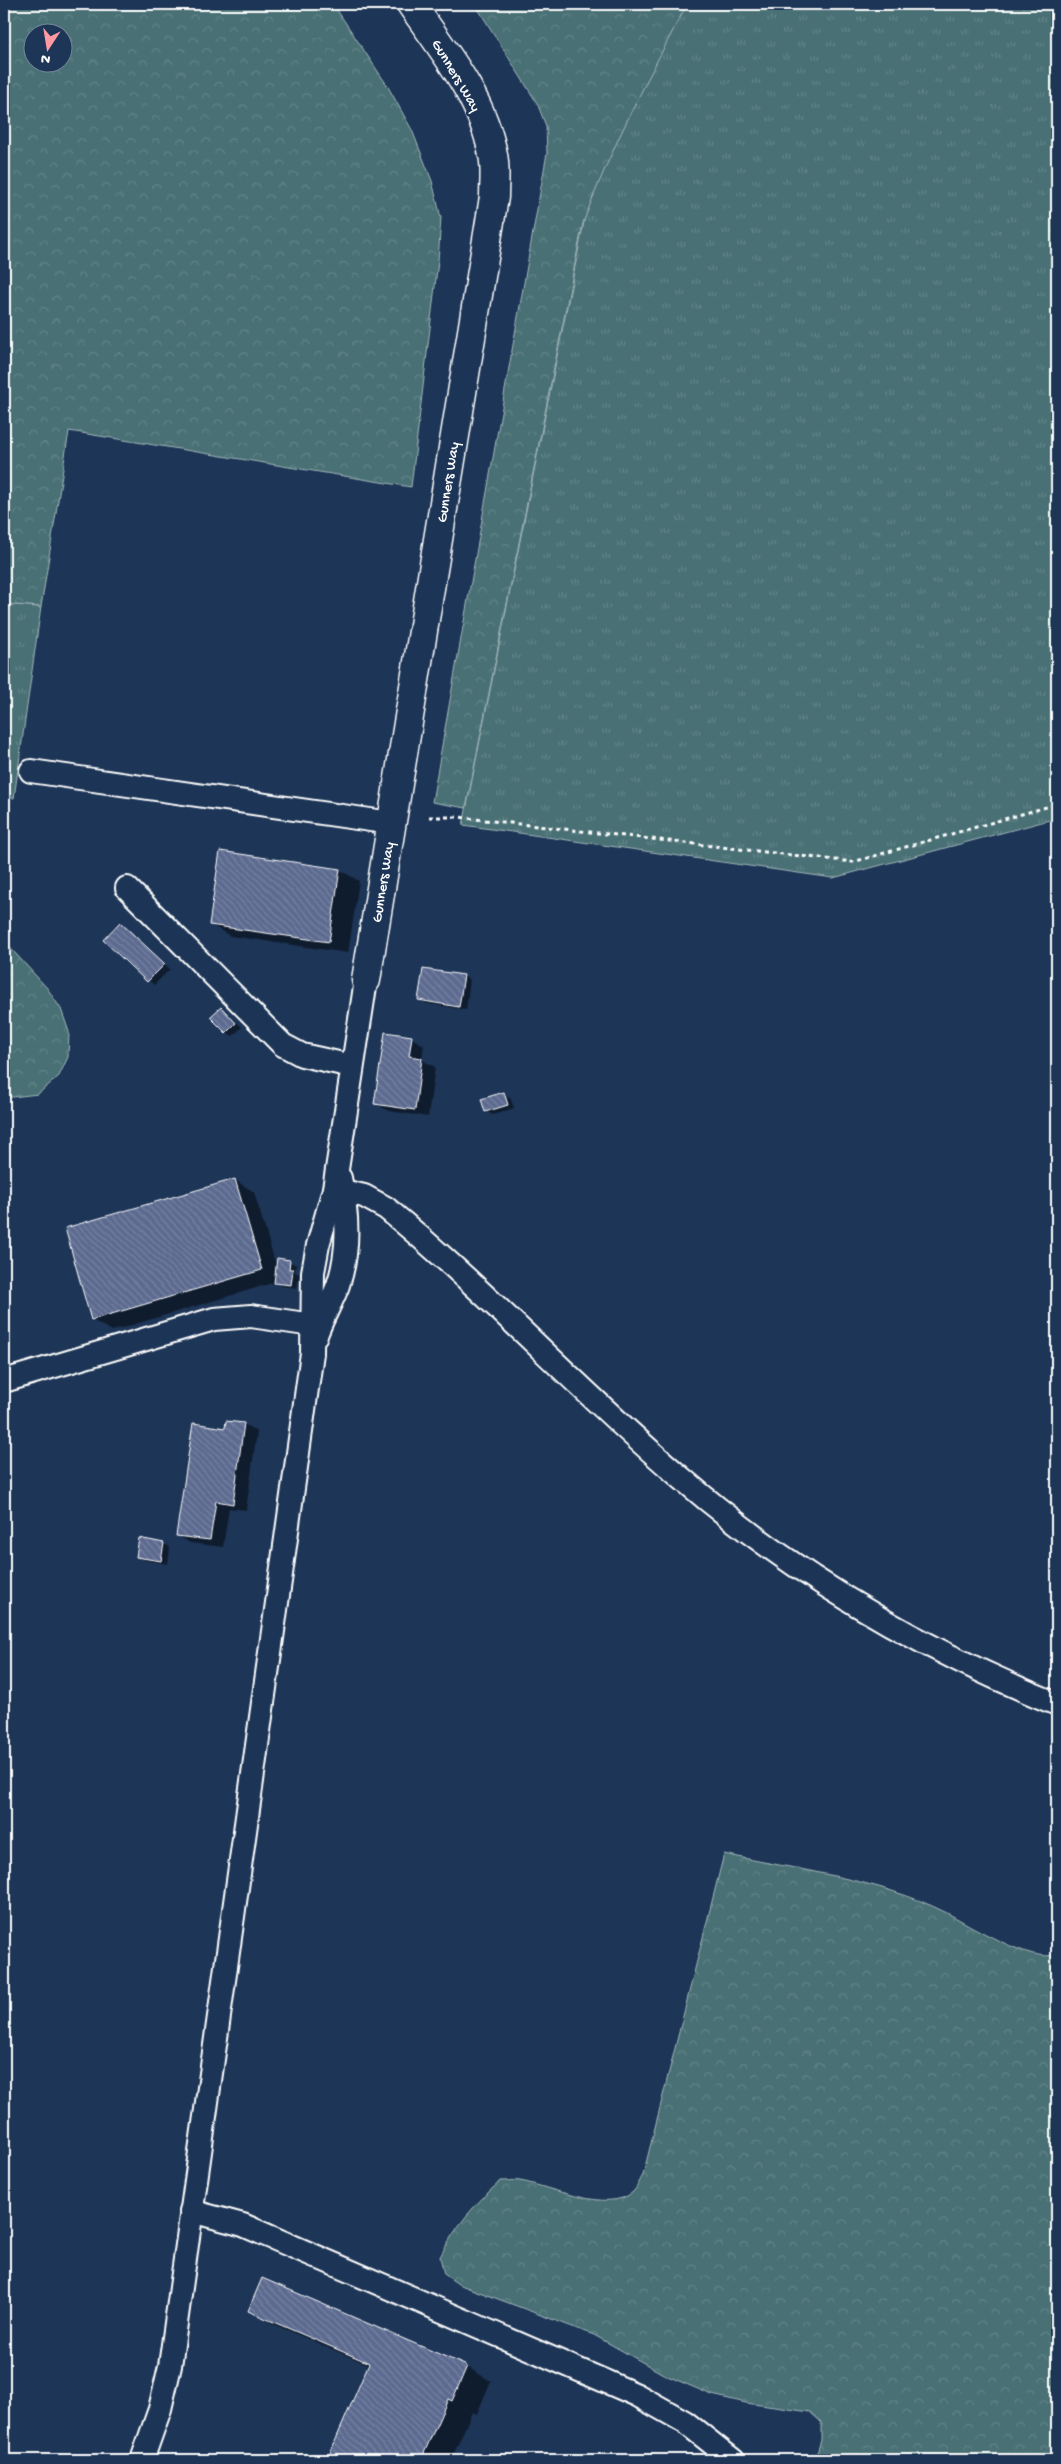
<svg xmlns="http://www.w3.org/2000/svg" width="1061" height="2464" font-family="'Gochi Hand',sans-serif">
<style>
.grass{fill:url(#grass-tufts);stroke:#a4b8ba}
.forest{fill:url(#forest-crowns);stroke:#a4b8ba;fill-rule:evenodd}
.shadow{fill:#0007;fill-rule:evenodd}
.building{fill:url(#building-back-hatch);stroke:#fff}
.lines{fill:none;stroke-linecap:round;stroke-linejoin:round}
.service-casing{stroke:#fff;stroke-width:26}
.minor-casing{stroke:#fff;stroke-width:31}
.path{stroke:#fff;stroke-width:3;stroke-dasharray:4 4;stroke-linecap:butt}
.service{stroke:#1d3557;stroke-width:22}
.minor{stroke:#1d3557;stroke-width:28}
.labels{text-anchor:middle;stroke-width:5;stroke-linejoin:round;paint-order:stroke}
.street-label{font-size:15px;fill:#fff;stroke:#1d3557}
</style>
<defs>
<pattern id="grass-tufts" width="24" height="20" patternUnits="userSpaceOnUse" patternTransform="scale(1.25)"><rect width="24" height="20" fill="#487074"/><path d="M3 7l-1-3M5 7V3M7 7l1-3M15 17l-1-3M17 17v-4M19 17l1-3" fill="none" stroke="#638589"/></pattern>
<pattern id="forest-crowns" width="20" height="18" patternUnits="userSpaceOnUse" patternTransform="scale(1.25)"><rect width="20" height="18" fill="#487074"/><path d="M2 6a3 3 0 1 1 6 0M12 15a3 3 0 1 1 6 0" fill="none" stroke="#638589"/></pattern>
<pattern id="building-back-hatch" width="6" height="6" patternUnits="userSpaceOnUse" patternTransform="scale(1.25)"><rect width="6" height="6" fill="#5d6b90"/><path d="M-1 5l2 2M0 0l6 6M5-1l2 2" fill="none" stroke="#7581a1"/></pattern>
</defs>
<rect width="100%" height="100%" fill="#1d3557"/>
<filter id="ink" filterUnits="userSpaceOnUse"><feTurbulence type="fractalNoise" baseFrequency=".02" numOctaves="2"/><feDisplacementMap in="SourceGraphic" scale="10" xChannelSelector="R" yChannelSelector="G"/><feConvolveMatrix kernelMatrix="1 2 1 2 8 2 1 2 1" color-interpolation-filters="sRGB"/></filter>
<g filter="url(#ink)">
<g class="grass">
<polygon points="671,4 1057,4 1057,818 833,878 463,825 593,177"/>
<polygon points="4,604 41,607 14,798 4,797"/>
</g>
<g class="forest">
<path d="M4,4H333L387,85L412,130L432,181L441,218L438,261L411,487L69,431L41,607L4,604ZM32,32H62V62H32Z"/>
<path d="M475,4H687C649,76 611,147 583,223L466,808L432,802L547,153L546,126L537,103Z"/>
<polygon points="4,941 47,988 61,1009 69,1032 68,1057 59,1076 38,1094 4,1098"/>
<path d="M724,1854C797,1870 879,1879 945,1912C969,1924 1033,1965 1057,1954V2460H815L821,2440V2422L810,2412L746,2403L712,2395L665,2375L594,2335L458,2284L444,2274L440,2257C454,2228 476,2202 501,2181C507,2181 514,2180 520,2181C549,2186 608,2214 633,2192C637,2188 640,2180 643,2175Z"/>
</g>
<g class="shadow">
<polygon points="340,870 359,881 348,953 230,936 211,925"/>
<polygon points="121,924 170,969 154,985 105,940"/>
<polygon points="424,971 464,976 470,980 466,1010 425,1003 419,999"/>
<polygon points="221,1008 242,1027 233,1036 226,1032"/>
<path d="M411,1038L424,1045L422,1060L435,1067L428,1117L389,1111L376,1104ZM410,1041H412L409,1062H407Z"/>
<polygon points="504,1094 510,1097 514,1108 493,1115 486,1111"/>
<polygon points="235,1180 254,1192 277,1269 290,1262 296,1265 295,1272 299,1274 297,1288 282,1286 276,1282 112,1331 92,1320 66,1229"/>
<polygon points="228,1422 244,1424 257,1432 246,1510 229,1508 223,1547 190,1543 177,1535 226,1429"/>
<polygon points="164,1544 170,1547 168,1564 144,1560 138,1556"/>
<polygon points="262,2280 467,2367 491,2381 477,2414 472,2412 451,2460 328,2460 369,2365 273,2324 249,2310"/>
</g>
<g class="building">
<polygon points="220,851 340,869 329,942 209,925"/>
<polygon points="120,922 165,964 147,982 103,940"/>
<polygon points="423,969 464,975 459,1007 418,1000"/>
<polygon points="221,1007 236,1023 226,1033 210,1017"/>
<polygon points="385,1032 412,1036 409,1056 422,1058 415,1110 374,1104"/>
<polygon points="504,1092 508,1105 485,1112 481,1099"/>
<polygon points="235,1179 262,1270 91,1320 65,1228"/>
<polygon points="277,1258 290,1260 289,1269 293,1269 291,1285 274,1283"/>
<polygon points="226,1421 244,1423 233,1504 216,1501 210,1540 176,1536 193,1423 225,1428"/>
<polygon points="139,1538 164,1543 161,1561 136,1557"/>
<polygon points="262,2278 467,2366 452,2401 448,2399 421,2460 327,2460 369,2363 248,2311"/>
</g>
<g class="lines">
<defs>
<g id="service">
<polyline points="31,771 391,823"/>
<polyline points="127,888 283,1045 302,1055 352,1066"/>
<path d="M334,1189L364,1196L386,1208C488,1292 578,1390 679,1476C791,1573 920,1649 1057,1704"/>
<path d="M316,1335C322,1318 332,1302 338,1285C350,1250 348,1213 340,1178"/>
<polyline points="4,1381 214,1319 251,1316 319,1326"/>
<polyline points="191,2211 243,2225 637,2395 685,2422 733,2460"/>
<polyline points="142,2460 160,2409 170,2366 312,1353 313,1272 318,1245 334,1189 366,980"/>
</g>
<path id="minor" d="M366,980L494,197C494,184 496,168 493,155C483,98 443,50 411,4"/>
</defs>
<use href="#service" class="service-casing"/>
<use href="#minor" class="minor-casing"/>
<polyline class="path" points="429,817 458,817 853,862 1057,804"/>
<use href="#service" class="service"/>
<use href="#minor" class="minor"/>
</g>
</g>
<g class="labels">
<g class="street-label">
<text transform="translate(457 75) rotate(59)" y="5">Gunners Way</text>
<text transform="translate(447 482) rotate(-81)" y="5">Gunners Way</text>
<text transform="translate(382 882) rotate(-81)" y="5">Gunners Way</text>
</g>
</g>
<rect width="1061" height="2464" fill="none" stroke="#1d3557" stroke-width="20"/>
<rect x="10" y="10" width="1041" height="2444" fill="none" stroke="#fff" stroke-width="2" filter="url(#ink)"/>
<g transform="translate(48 48) rotate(192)"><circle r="24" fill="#1d3557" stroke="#77869a"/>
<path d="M0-4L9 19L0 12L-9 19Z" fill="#ff9aa2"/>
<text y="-8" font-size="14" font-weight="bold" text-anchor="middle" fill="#ffffff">N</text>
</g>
</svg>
